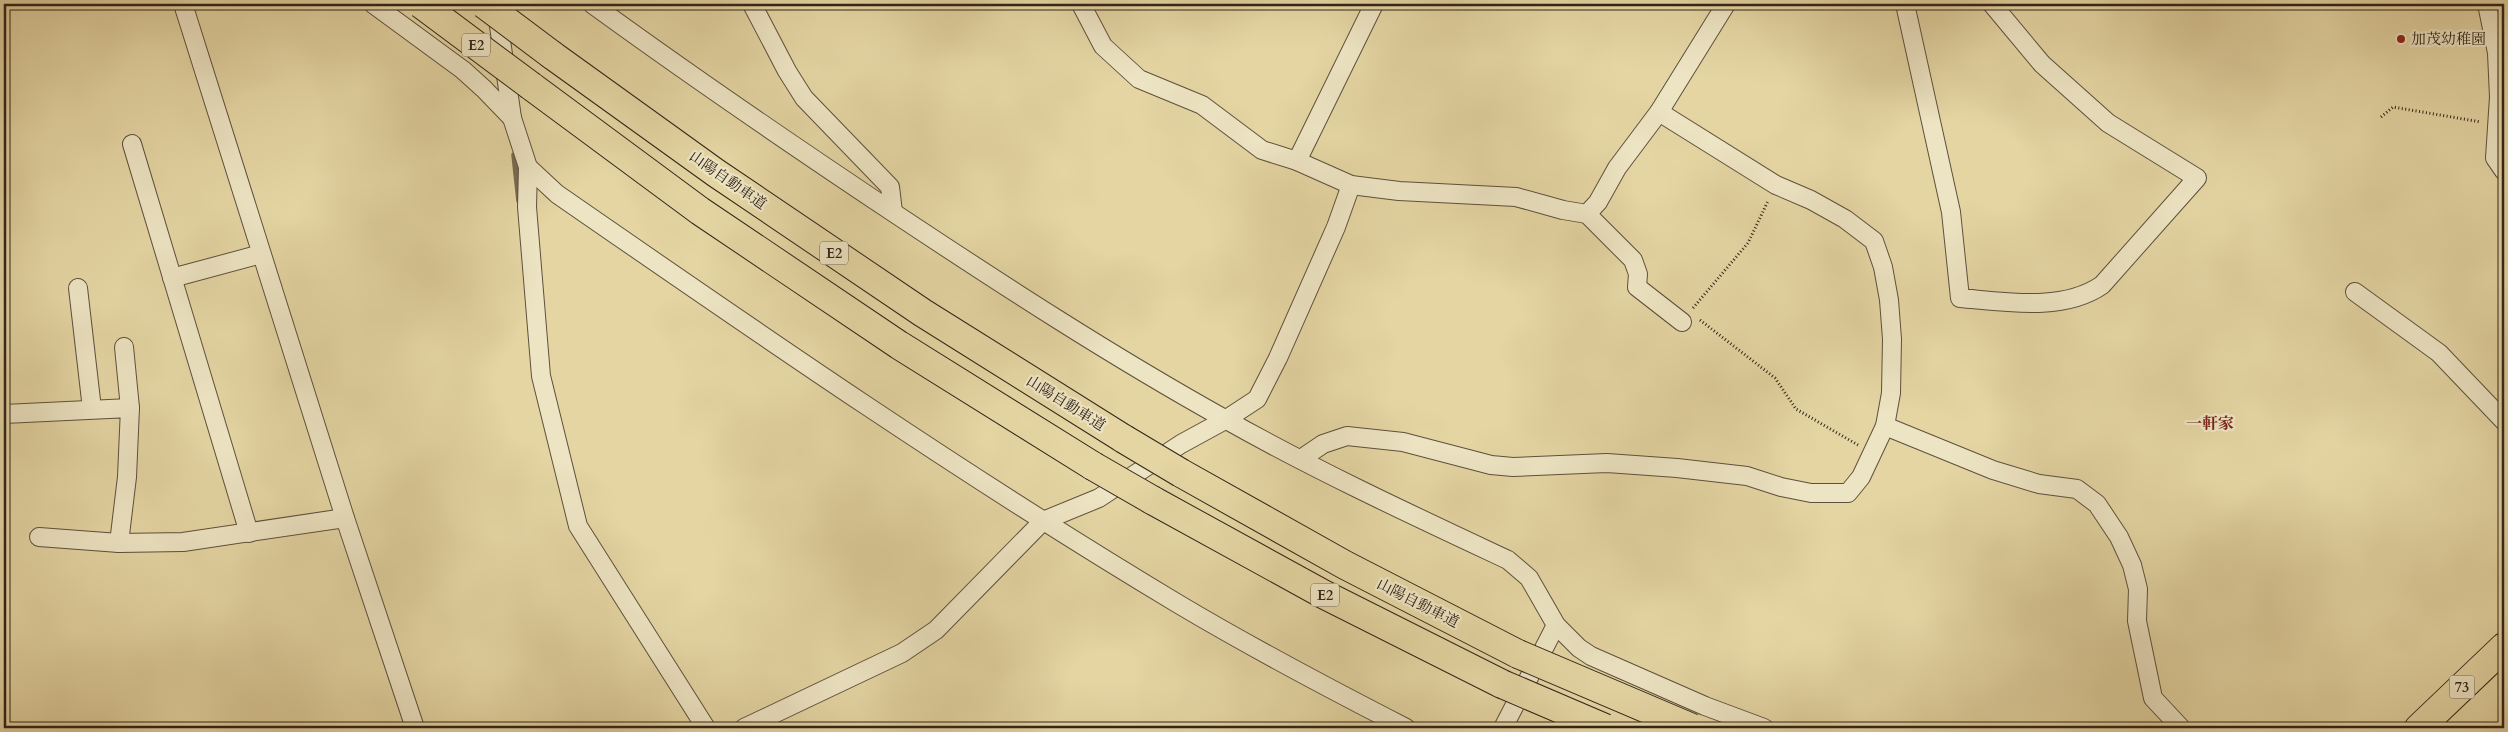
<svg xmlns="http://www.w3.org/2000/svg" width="2508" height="732" font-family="Cardo,'Noto Serif JP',serif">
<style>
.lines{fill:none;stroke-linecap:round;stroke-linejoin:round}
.stream{stroke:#786a50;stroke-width:5.5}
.minor-casing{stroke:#5e503c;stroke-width:20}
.primary-casing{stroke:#322419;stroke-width:30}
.motorway-casing{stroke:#322419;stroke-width:30}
.path{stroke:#322419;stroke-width:3;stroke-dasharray:1 2.5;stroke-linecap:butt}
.minor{stroke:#ede4c3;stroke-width:18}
.primary{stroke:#e4d5a3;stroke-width:28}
.motorway{stroke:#e4d5a3;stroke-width:28}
.motorway-bridge-casing{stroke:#322419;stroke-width:30;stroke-linecap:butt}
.motorway-bridge{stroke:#e4d5a3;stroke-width:28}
.poi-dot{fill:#8f2418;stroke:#ede4c3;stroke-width:2}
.labels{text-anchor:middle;stroke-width:4.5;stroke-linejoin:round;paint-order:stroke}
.shield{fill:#ede4c3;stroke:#6a5e4c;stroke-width:1}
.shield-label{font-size:14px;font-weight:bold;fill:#322419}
.poi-label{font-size:15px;fill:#322419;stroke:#ede4c3;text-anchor:start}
.street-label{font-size:15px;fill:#322419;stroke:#ede4c3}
.neighbourhood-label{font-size:16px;font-weight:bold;fill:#7a1f14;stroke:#ede4c3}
</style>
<rect width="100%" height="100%" fill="#e4d5a3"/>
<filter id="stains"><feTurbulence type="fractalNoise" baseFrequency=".004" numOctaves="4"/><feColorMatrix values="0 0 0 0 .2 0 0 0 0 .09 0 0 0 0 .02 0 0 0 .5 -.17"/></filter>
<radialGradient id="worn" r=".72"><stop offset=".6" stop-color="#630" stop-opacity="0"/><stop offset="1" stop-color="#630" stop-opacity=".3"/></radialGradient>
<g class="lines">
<polyline class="stream" points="514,155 519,201"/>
<defs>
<g id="minor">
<polyline points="183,4 345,518 415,728"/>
<path d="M373,4L463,70L484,89L512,118L528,167L557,194C762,336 966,477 1180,605C1254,649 1330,689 1406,728"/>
<path d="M592,4C691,76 792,145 894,213C1001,284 1110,355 1223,418C1315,470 1412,515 1508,560L1529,578L1556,625L1579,648L1591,656L1705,706L1764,728"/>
<polyline points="752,4 787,71 804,98 890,187 893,212"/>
<polyline points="1081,4 1103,46 1139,79 1202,105 1262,150 1297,161 1351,185 1399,191 1516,197 1563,210 1587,214 1598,202 1617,168 1659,112 1726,4"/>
<path d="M1905,4L1951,212L1960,298C2006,302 2063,312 2102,285L2197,178L2108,123L2042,64L1992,4"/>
<polyline points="2487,4 2497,53 2499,97 2495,158 2504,171"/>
<polyline points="497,12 512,118"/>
<polyline points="132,144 249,533"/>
<polyline points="1297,161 1374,4"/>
<polyline points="528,167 527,207 541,376 578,526 706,728"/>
<polyline points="1587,214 1633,260 1638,274 1637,287 1682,322"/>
<polyline points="172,278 261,254"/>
<polyline points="78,288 92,409"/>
<polyline points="2355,292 2439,353 2504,421"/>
<polyline points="124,347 130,408"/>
<polyline points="4,414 130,408 127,477 119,543 183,542 345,518"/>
<polyline points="1885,426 1993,470 2039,484 2077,489 2097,504 2119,537 2132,565 2138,589 2137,621 2153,698 2181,728"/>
<polyline points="1301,459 1323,444 1347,436 1403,442 1491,465 1513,467 1607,463 1677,468 1747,476 1781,487 1811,493 1848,493 1861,477 1885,426 1891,393 1892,339 1889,300 1883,267 1874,241 1845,219 1811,200 1776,185 1659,112"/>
<polyline points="39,537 119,543"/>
<polyline points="744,728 902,653 936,630 1043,521 1099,498 1181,444 1225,420 1257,399 1278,358 1336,227 1351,185"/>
<polyline points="1503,728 1556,625"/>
</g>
<polyline id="primary" points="2419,728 2504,647"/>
<g id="motorway">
<polyline points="552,55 716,173 923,313 1124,439"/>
<polyline points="531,86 700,211 899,345 1093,466"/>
<polyline points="1181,473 1345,565 1518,654"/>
<polyline points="1152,500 1323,594 1502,684"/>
</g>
</defs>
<use href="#minor" class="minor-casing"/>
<use href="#primary" class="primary-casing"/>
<use href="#motorway" class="motorway-casing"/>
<g class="path">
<polyline points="2381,117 2393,107 2481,122"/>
<polyline points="1693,308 1748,243 1768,201"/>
<polyline points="1700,320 1775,378 1796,409 1858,445"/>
</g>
<use href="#minor" class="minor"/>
<use href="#primary" class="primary"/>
<use href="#motorway" class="motorway"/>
<defs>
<g id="motorway-bridge">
<polyline points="421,4 531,86"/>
<polyline points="484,4 552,55"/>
<polyline points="1124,439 1181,473"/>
<polyline points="1093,466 1152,500"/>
<polyline points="1518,654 1692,728"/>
<polyline points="1502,684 1605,728"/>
</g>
</defs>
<use href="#motorway-bridge" class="motorway-bridge-casing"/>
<use href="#motorway-bridge" class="motorway-bridge"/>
</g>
<circle class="poi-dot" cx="2401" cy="39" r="5"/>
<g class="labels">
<g class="shield">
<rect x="462" y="33.5" width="28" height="23" rx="4"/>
<rect x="820" y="241.5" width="28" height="23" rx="4"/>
<rect x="1311" y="583.5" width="28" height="23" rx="4"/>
<rect x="2449.5" y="675.5" width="25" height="23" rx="4"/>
</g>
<g class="shield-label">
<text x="476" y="50">E2</text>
<text x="834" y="258">E2</text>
<text x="1325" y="600">E2</text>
<text x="2462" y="692">73</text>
</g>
<g class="poi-label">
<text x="2411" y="44">加茂幼稚園</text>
</g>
<g class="street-label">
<text transform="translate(728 180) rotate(35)" y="5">山陽自動車道</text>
<text transform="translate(1066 403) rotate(32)" y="5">山陽自動車道</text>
<text transform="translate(1418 603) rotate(27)" y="5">山陽自動車道</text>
</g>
<g class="neighbourhood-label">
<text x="2210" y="429">一軒家</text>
</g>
</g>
<rect width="2508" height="732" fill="none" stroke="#e4d5a3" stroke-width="20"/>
<rect x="5" y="5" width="2498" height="722" fill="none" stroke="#322419" stroke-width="2.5"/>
<rect x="10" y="10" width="2488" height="712" fill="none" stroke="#322419"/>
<rect width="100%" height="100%" filter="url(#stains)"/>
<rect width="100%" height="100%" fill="url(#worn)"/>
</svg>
